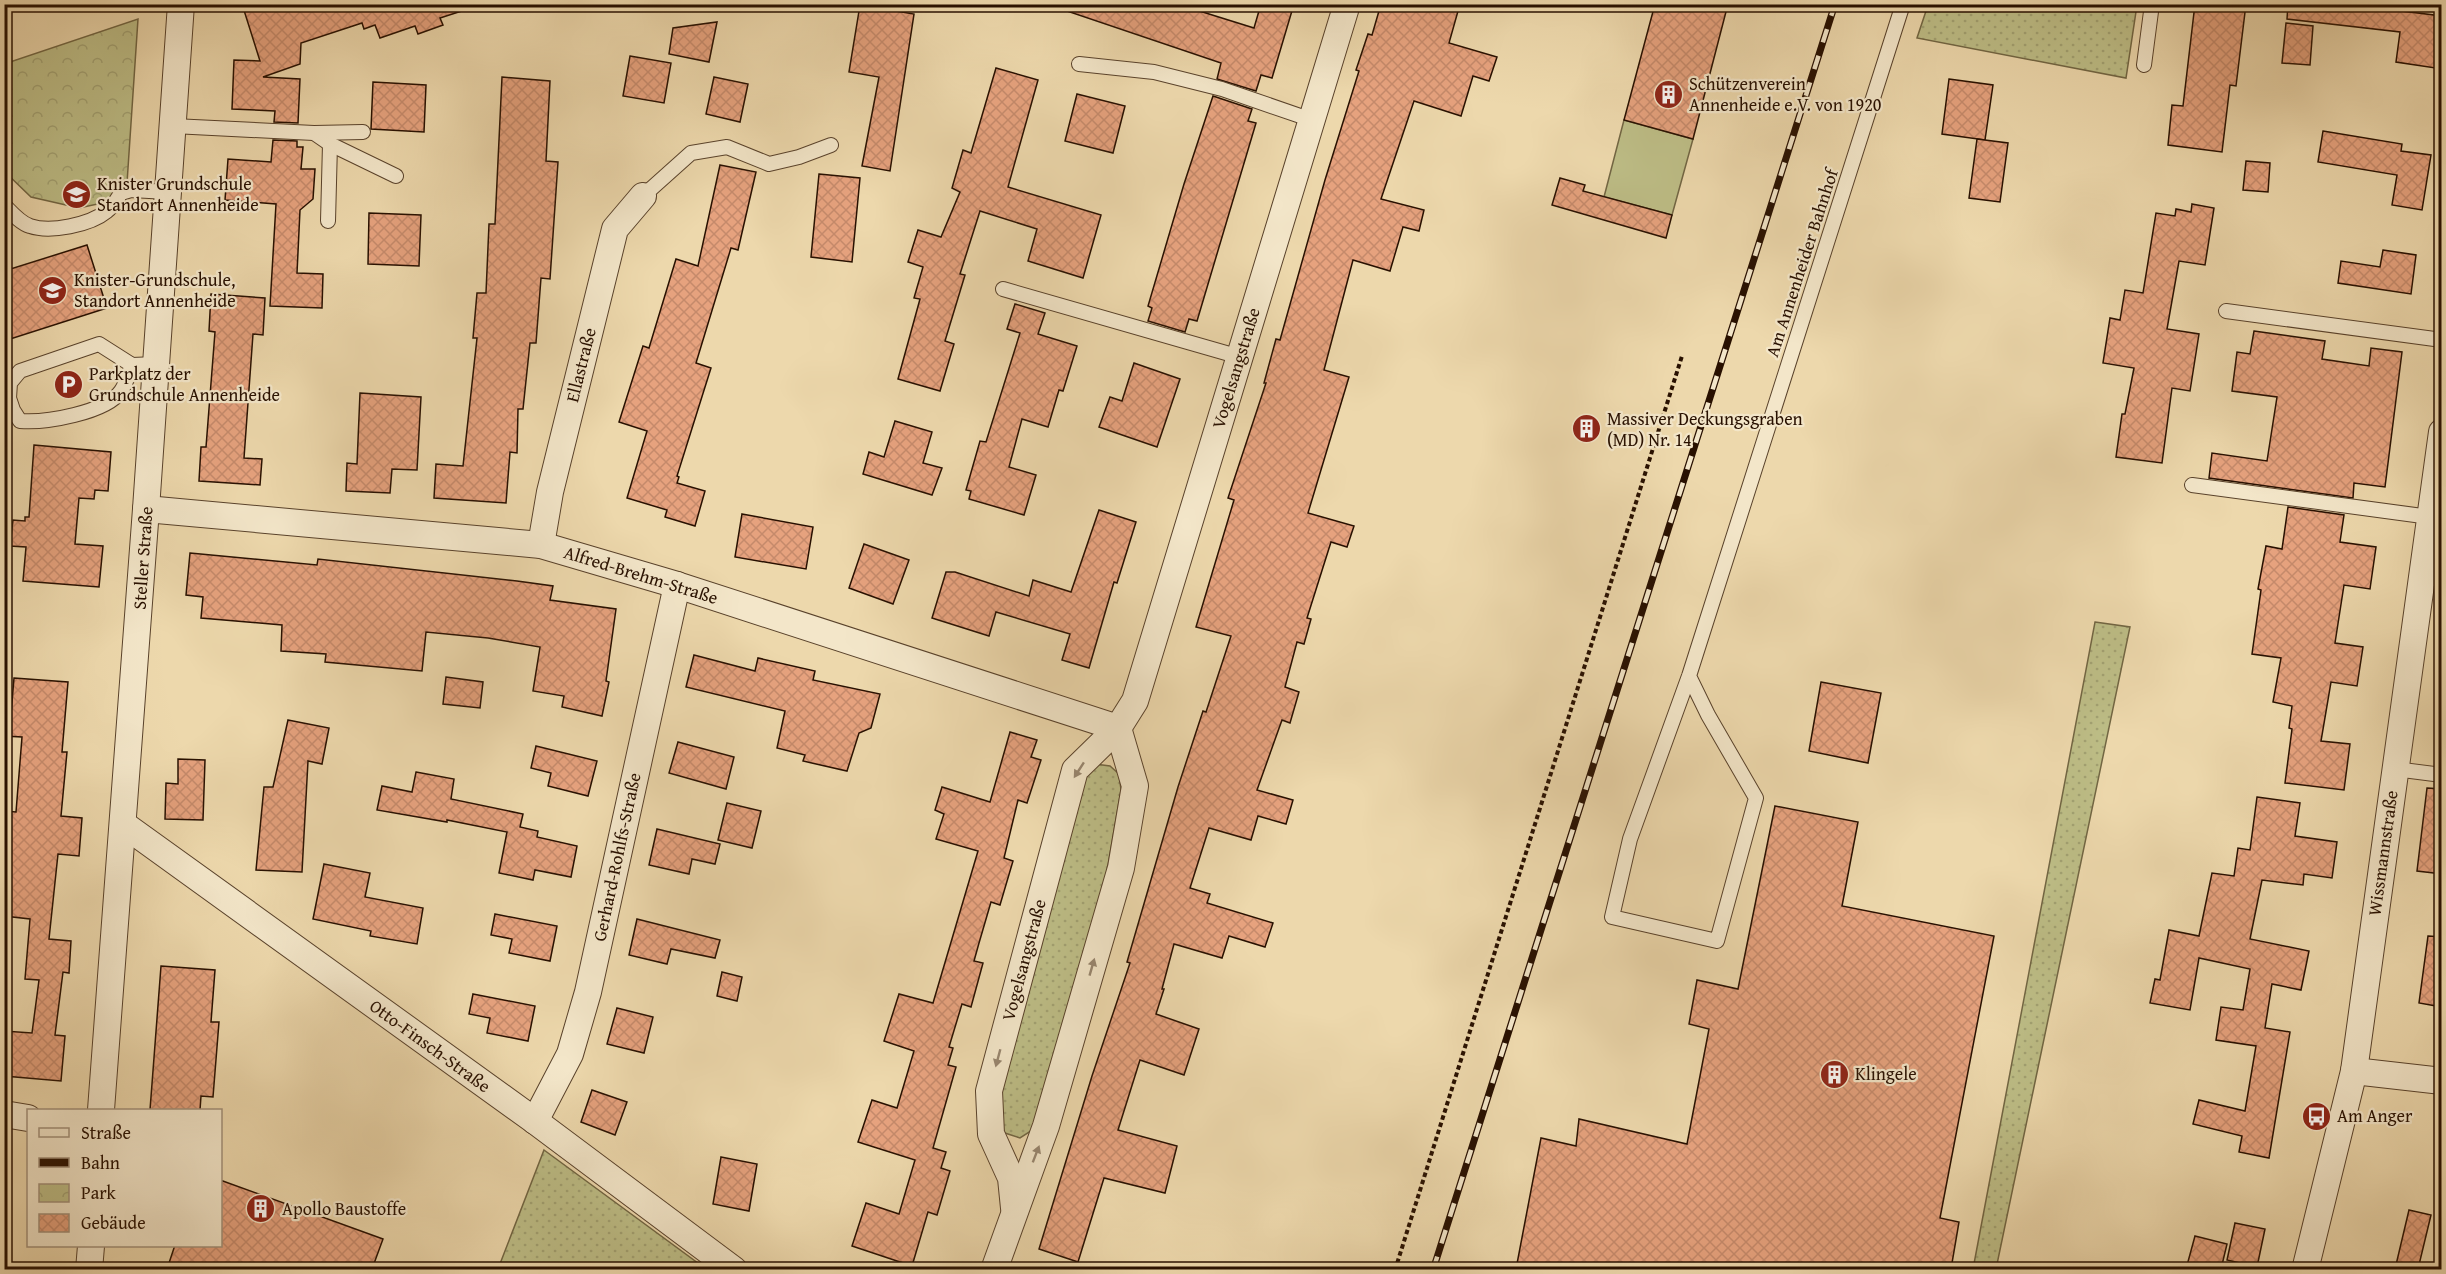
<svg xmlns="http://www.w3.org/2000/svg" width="2446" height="1274" font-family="'Gentium Book Plus',serif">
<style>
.grass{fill:url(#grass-dots);stroke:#726643;stroke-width:1.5}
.park{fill:url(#park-crowns);stroke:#726643;stroke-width:1.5}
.garden{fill:#bdbd86;stroke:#726643;stroke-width:1.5}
.building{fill:url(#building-cross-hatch);stroke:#281000;stroke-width:1.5}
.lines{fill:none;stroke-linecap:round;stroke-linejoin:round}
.lane-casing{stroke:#59422b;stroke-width:16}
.street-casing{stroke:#59422b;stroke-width:28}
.path{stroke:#281000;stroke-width:4;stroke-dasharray:4.5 3;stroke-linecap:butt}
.lane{stroke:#f3e6c9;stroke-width:14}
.street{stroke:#f3e6c9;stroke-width:26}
.rail-casing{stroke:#281000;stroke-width:7}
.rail{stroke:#f3e6c9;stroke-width:4.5;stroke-dasharray:14;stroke-linecap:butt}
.oneway{fill:#98866f}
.labels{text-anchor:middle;stroke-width:4.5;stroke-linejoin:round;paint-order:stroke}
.poi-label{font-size:18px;fill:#281000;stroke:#f3e6c9;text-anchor:start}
.street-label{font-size:18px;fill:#281000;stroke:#f3e6c9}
</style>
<defs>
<pattern id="grass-dots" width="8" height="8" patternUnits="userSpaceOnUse" patternTransform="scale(1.5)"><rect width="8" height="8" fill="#bdbd86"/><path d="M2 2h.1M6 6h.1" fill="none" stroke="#a2a172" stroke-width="1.8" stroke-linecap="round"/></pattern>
<pattern id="park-crowns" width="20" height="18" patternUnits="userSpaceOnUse" patternTransform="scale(1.5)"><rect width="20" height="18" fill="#bdbd86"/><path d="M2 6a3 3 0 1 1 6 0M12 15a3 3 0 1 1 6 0" fill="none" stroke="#a2a172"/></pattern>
<pattern id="building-cross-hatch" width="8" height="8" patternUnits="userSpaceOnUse" patternTransform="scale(1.5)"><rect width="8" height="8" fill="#e6a27e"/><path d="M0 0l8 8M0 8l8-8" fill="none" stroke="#c58a6b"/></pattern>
</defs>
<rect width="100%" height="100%" fill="#edd8ac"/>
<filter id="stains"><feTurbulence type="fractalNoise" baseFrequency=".00333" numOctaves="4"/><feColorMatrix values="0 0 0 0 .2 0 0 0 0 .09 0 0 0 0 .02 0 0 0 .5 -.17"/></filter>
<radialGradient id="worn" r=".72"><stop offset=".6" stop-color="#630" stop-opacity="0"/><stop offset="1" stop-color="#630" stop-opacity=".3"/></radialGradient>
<g class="grass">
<polygon points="1928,5 2137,5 2126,78 1917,38"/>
<polygon points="2095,622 2130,627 1996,1269 1973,1269"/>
<polygon points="1095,764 1110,766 1119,774 1121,790 1103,894 1034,1129 1020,1138 1005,1133 997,1120 1001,1077 1084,774"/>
<polygon points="544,1150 706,1269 498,1269"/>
</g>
<polygon class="park" points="138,19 126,198 79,208 31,197 4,171 4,64"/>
<polygon class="garden" points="1624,120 1693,139 1672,215 1604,197"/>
<g class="building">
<polygon points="242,4 467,4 468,9 440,18 443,25 418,34 415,26 380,38 375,25 364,29 362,23 301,43 300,64 263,77 300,79 298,123 274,122 275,111 232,109 234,60 260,61"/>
<polygon points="1061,4 1177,4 1254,28 1261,4 1294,4 1272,78 1261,75 1256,91 1217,79 1221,63 1061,9"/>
<polygon points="1381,4 1460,4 1449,43 1497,57 1489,81 1473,76 1461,116 1414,101 1381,199 1424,210 1419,231 1403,227 1390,271 1353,260 1324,370 1349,377 1308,513 1354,526 1347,547 1331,542 1307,618 1311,619 1304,644 1297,642 1285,687 1299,692 1290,723 1282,720 1257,790 1293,800 1286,824 1258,816 1251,840 1209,828 1190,888 1210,894 1207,903 1273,923 1265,947 1229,936 1222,958 1174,944 1162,989 1164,989 1156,1014 1199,1029 1184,1075 1140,1060 1118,1130 1177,1146 1165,1193 1104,1178 1078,1262 1039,1249 1092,1076 1130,963 1127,962 1178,787 1203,711 1206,712 1231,636 1196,627 1234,500 1228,498 1266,383 1264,383 1276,339 1280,340 1325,180 1359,71 1356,70 1368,34 1372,35"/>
<polygon points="1655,4 1728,4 1693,139 1624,120"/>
<polygon points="2195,4 2246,4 2236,86 2230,85 2222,152 2168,145 2172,105 2183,106"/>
<polygon points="2288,4 2369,4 2369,7 2442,16 2442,69 2396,62 2400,32 2287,19"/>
<polygon points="860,5 914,14 890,171 862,166 879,77 849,72"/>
<polygon points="717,22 709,62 669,54 673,28"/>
<polygon points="2286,23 2313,26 2310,65 2282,63"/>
<polygon points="630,56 671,63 664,103 623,96"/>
<polygon points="996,68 1038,80 1008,187 1101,215 1083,278 1028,261 1037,229 980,211 960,274 965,275 945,341 954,344 940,391 898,379 920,299 914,298 923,267 908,262 918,230 941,237 960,192 952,188 963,150 971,153"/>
<polygon points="502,77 550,81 546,161 558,162 550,279 541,278 536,343 530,343 523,409 518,409 517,453 510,452 506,503 434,498 436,464 463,466 477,338 473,338 477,293 486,293 489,224 495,224"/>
<polygon points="714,77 748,84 740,122 706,114"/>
<polygon points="1949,79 1993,85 1985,140 1942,134"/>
<polygon points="373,82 426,85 424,132 371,129"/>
<polygon points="1077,94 1125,106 1113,153 1065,141"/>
<polygon points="1213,96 1252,109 1248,121 1256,123 1197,321 1189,319 1185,332 1148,321 1152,308 1148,306 1184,184"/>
<polygon points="2323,131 2402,144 2401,151 2431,155 2422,210 2392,205 2397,175 2318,162"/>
<polygon points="1977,139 2008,143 2000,202 1969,198"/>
<polygon points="273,140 297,141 297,147 303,147 301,169 315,169 313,199 300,210 297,273 323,274 322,308 270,306 276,204 225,200 228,159 271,162"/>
<polygon points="2246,161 2270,163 2268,192 2243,190"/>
<polygon points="720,165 756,172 738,250 731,248 696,363 711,368 677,476 679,477 677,483 705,491 695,526 665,517 667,510 627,498 647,431 619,422 643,346 649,348 676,259 698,266"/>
<polygon points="819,174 860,178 852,262 811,257"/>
<polygon points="1560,178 1585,185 1583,191 1672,215 1666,238 1552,205"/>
<polygon points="2192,204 2214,208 2205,265 2179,261 2167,329 2199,334 2190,391 2172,388 2162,463 2116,457 2122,414 2125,414 2134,368 2103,363 2110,318 2120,320 2125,290 2143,293 2156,213 2175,216 2176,209 2191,212"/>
<polygon points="369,213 421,215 419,266 368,264"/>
<polygon points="87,245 107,308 4,341 4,271"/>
<polygon points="2383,250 2416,255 2411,294 2338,283 2341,261 2380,267"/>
<polygon points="211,294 265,298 263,335 253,334 244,458 262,459 260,485 199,481 201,447 206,447 215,332 209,331"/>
<polygon points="1015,304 1045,313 1038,334 1077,346 1063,391 1059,390 1048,427 1022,419 1009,467 1036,475 1024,515 969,499 971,491 966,490 980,441 986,442 1020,333 1007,329"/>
<polygon points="2254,331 2325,341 2322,359 2369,366 2371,348 2402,352 2385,487 2354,483 2353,498 2209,478 2212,453 2267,461 2277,397 2232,391 2237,352 2250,354"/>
<polygon points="1134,363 1180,379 1157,447 1099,427 1110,397 1122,401"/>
<polygon points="360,393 421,397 417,470 392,469 390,493 346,491 347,463 357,464"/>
<polygon points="895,421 932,432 923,463 942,468 932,495 863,474 869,452 884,457"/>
<polygon points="34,445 111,452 108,491 95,490 94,499 79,498 75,544 103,546 99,587 23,581 26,547 10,546 13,520 25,521 25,517 29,517"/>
<polygon points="2288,507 2344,515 2340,542 2376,547 2370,589 2344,585 2335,643 2363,647 2357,686 2331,682 2321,741 2350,744 2344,790 2285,783 2292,729 2289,728 2292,706 2273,702 2281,658 2252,654 2261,590 2258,589 2266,546 2282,549"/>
<polygon points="1099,510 1136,522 1117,583 1114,582 1089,668 1062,660 1070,634 996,612 989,636 932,618 946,572 955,572 1029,596 1033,580 1071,592"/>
<polygon points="742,514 813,527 806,569 735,557"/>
<polygon points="864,544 909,560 893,604 849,588"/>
<polygon points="190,553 317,565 318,559 517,581 553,586 550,600 616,609 606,681 609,682 602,716 562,707 564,696 533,691 540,647 488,638 426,632 422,671 325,662 326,654 281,651 282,625 201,618 203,597 186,595"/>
<polygon points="694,655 755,671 758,658 815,671 813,680 880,694 871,728 859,733 847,771 803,761 805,755 777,748 785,711 686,687"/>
<polygon points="446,677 483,682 480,708 443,704"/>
<polygon points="14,678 68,682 62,752 67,752 61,816 82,818 79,856 58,854 49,939 71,941 69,973 63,972 55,1035 65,1036 61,1081 4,1076 4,1031 32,1033 39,980 25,979 30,919 4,916 4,811 16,812 22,737 4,736 4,713 11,714"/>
<polygon points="1821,682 1881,693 1868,763 1809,751"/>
<polygon points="288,720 329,728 322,764 308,761 302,872 256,870 264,787 273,787"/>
<polygon points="1010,732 1037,740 1031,757 1041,760 1027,803 1018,800 1004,858 1013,861 1000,905 991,902 979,943 974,961 983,963 971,1007 962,1004 949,1047 953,1048 948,1065 956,1067 933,1148 946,1152 941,1168 950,1171 937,1215 928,1212 912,1266 852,1246 866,1203 899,1214 915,1160 858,1142 872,1100 897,1108 914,1051 884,1041 899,994 933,1003 978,851 936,839 944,814 935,810 942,787 990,802"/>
<polygon points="678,742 734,757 726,789 669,773"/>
<polygon points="536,746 597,761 588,796 548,786 551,773 531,768"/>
<polygon points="178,759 205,760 203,820 165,819 166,783 178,784"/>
<polygon points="416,772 454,779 451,799 523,814 520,827 538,831 537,837 577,846 571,877 535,870 533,880 499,873 507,832 447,820 447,822 377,810 382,786 412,792"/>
<polygon points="2427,788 2442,789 2442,874 2417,871"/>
<polygon points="2257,797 2300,803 2295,836 2337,842 2332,878 2304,874 2303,885 2262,880 2250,939 2309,951 2301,990 2272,984 2265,1028 2290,1032 2269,1158 2239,1152 2242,1136 2193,1124 2199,1100 2245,1111 2256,1046 2216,1040 2221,1007 2243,1010 2250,969 2199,958 2190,1010 2150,1003 2155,979 2160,980 2169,930 2199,936 2212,873 2234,876 2238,848 2250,850"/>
<polygon points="727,803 761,811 752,848 718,840"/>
<polygon points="1775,806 1858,822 1842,906 1994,936 1940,1218 1959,1222 1951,1269 1516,1269 1541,1138 1576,1146 1579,1119 1687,1144 1709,1029 1689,1024 1697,980 1738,989"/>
<polygon points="657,829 720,844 715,864 692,859 689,874 649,865"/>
<polygon points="324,864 370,873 365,897 423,908 417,944 370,936 371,931 313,919"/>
<polygon points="495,914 557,926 550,961 509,953 512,939 491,935"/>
<polygon points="637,919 720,940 715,958 671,949 667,964 629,955"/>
<polygon points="2428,936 2442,937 2442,1007 2419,1003"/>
<polygon points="161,966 215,970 211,1022 219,1022 213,1097 201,1096 200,1110 150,1110"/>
<polygon points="722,972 742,977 737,1001 717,996"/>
<polygon points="473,994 535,1006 528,1041 487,1033 490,1018 469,1014"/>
<polygon points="617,1008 653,1017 644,1053 607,1044"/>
<polygon points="592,1090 627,1102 615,1135 581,1122"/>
<polygon points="721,1157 757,1164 749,1211 713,1204"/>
<polygon points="220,1180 383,1239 372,1269 167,1269 175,1245 220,1245"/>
<polygon points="2409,1210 2431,1215 2418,1269 2395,1269"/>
<polygon points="2235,1223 2265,1229 2257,1267 2227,1260"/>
<polygon points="2195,1236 2227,1244 2221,1269 2186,1269"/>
</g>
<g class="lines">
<defs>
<g id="lane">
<polyline points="1079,64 1154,72 1222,89 1312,120"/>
<polyline points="2144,65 2152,4"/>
<polyline points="173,126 314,133 330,144 396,176"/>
<polyline points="314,133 363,132"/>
<polyline points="643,196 691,153 727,147 769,164 799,157 831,145"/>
<path d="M4,205C11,212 20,223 30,226C50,233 90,225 107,211C113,207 117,199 121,193L131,190L168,192"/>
<polyline points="328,221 330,144"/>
<polyline points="1003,289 1240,357"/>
<polyline points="2226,311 2442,340"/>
<path d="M132,365C129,373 126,384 121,391C106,413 45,423 20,421L13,410L9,398L10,383L20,371L99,344L132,365L156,364"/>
<polyline points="2192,485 2430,517"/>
<polyline points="1689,676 1708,715 1756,798 1717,941 1612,917 1630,839 1689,676 1903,4"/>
<polyline points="2395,769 2442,775"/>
</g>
<g id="street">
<polyline points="146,509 541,545 677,585 1118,728"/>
<polyline points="541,545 550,492 615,229 643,196"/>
<polyline points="123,824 535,1121 734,1270"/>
<polyline points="2354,1071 2442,1081"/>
<polyline points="101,1110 146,509 181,4"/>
<polyline points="4,1114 28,1118"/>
<polyline points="535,1121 570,1054 588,992 677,585"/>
<polyline points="1014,1208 1011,1178 991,1134 989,1091 1075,770 1118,728 1135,701 1347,4"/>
<polyline points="89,1270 91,1246"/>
<polyline points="994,1270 1046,1126 1121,868 1135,786 1118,728"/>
<polyline points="2305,1270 2354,1071 2442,432"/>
</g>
</defs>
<use href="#lane" class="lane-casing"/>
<use href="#street" class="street-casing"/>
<polyline class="path" points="1395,1270 1682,356"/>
<use href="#lane" class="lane"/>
<use href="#street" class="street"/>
<defs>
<polyline id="rail" points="1433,1270 1835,4"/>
</defs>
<use href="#rail" class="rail-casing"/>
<use href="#rail" class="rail"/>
</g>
<defs><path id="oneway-solid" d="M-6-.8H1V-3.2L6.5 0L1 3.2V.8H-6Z" transform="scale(1.5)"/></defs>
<g class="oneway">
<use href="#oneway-solid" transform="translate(1079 770) rotate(123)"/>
<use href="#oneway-solid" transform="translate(1092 967) rotate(-74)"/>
<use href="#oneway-solid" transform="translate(998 1058) rotate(105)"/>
<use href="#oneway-solid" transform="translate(1036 1154) rotate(-69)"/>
</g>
<defs>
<symbol id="building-disc" viewBox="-11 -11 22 22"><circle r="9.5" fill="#8f2418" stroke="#f3e6c9"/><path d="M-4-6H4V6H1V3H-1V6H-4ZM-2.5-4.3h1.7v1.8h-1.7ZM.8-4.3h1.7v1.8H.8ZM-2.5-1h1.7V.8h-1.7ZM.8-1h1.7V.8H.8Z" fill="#fff"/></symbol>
<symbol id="school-disc" viewBox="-11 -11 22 22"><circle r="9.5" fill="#8f2418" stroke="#f3e6c9"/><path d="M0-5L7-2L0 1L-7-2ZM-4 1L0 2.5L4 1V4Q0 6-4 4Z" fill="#fff"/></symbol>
<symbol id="parking-disc" viewBox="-11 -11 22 22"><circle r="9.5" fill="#8f2418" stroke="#f3e6c9"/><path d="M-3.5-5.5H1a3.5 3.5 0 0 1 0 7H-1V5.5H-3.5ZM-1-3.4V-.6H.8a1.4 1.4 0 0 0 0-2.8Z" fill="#fff"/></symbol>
<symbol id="bus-disc" viewBox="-11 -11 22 22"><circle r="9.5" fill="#8f2418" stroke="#f3e6c9"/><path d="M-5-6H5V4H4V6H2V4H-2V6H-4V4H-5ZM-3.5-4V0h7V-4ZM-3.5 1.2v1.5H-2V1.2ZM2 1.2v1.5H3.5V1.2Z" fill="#fff"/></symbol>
</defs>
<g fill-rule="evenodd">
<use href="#building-disc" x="1652" y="78" width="33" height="33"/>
<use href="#school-disc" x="60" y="178" width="33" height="33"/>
<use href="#school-disc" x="36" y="274" width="33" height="33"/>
<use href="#parking-disc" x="52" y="368" width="33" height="33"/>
<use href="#building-disc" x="1570" y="412" width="33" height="33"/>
<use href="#building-disc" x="1818" y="1058" width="33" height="33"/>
<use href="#bus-disc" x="2300" y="1100" width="33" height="33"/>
<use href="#building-disc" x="244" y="1192" width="33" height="33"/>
</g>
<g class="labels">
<g class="poi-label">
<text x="1689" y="90">Schützenverein<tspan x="1689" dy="21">Annenheide e.V. von 1920</tspan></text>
<text x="97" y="190">Knister Grundschule<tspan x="97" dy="21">Standort Annenheide</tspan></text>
<text x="74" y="286">Knister-Grundschule,<tspan x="74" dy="21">Standort Annenheide</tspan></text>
<text x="89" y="380">Parkplatz der<tspan x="89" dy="21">Grundschule Annenheide</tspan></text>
<text x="1607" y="425">Massiver Deckungsgraben<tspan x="1607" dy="21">(MD) Nr. 14</tspan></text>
<text x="1855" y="1080">Klingele</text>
<text x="2337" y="1122">Am Anger</text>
<text x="282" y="1215">Apollo Baustoffe</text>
</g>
<g class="street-label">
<text transform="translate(1802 263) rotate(-72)" y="6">Am Annenheider Bahnhof</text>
<text transform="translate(581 365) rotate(-76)" y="6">Ellastraße</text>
<text transform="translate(1236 368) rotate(-73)" y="6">Vogelsangstraße</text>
<text transform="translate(143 558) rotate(-86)" y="6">Steller Straße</text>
<text transform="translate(641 575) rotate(17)" y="6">Alfred-Brehm-Straße</text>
<text transform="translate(2383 853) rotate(-82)" y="6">Wissmannstraße</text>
<text transform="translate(617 857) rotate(-78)" y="6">Gerhard-Rohlfs-Straße</text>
<text transform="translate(1024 960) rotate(-75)" y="6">Vogelsangstraße</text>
<text transform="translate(430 1046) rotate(36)" y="6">Otto-Finsch-Straße</text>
</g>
</g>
<rect width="2446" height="1274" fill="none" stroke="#edd8ac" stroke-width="24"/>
<rect x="6" y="6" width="2434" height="1262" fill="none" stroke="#281000" stroke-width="3"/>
<rect x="12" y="12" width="2422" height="1250" fill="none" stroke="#281000" stroke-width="1.5"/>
<rect x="27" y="1109" width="195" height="138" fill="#f3e6c9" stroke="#a29079" stroke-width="1.5"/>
<rect x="39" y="1128" width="30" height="9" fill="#f3e6c9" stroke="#a29079" stroke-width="1.5"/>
<text x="81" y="1139" font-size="18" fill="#281000">Straße</text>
<rect x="39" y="1158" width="30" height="9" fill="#281000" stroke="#a29079" stroke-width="1.5"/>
<text x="81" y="1169" font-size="18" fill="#281000">Bahn</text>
<rect x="39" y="1184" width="30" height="18" fill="url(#park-crowns)" stroke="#a29079" stroke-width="1.5"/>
<text x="81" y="1199" font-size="18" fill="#281000">Park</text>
<rect x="39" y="1214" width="30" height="18" fill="url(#building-cross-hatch)" stroke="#a29079" stroke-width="1.5"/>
<text x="81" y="1229" font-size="18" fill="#281000">Gebäude</text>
<rect width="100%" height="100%" filter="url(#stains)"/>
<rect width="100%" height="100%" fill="url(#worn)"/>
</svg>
